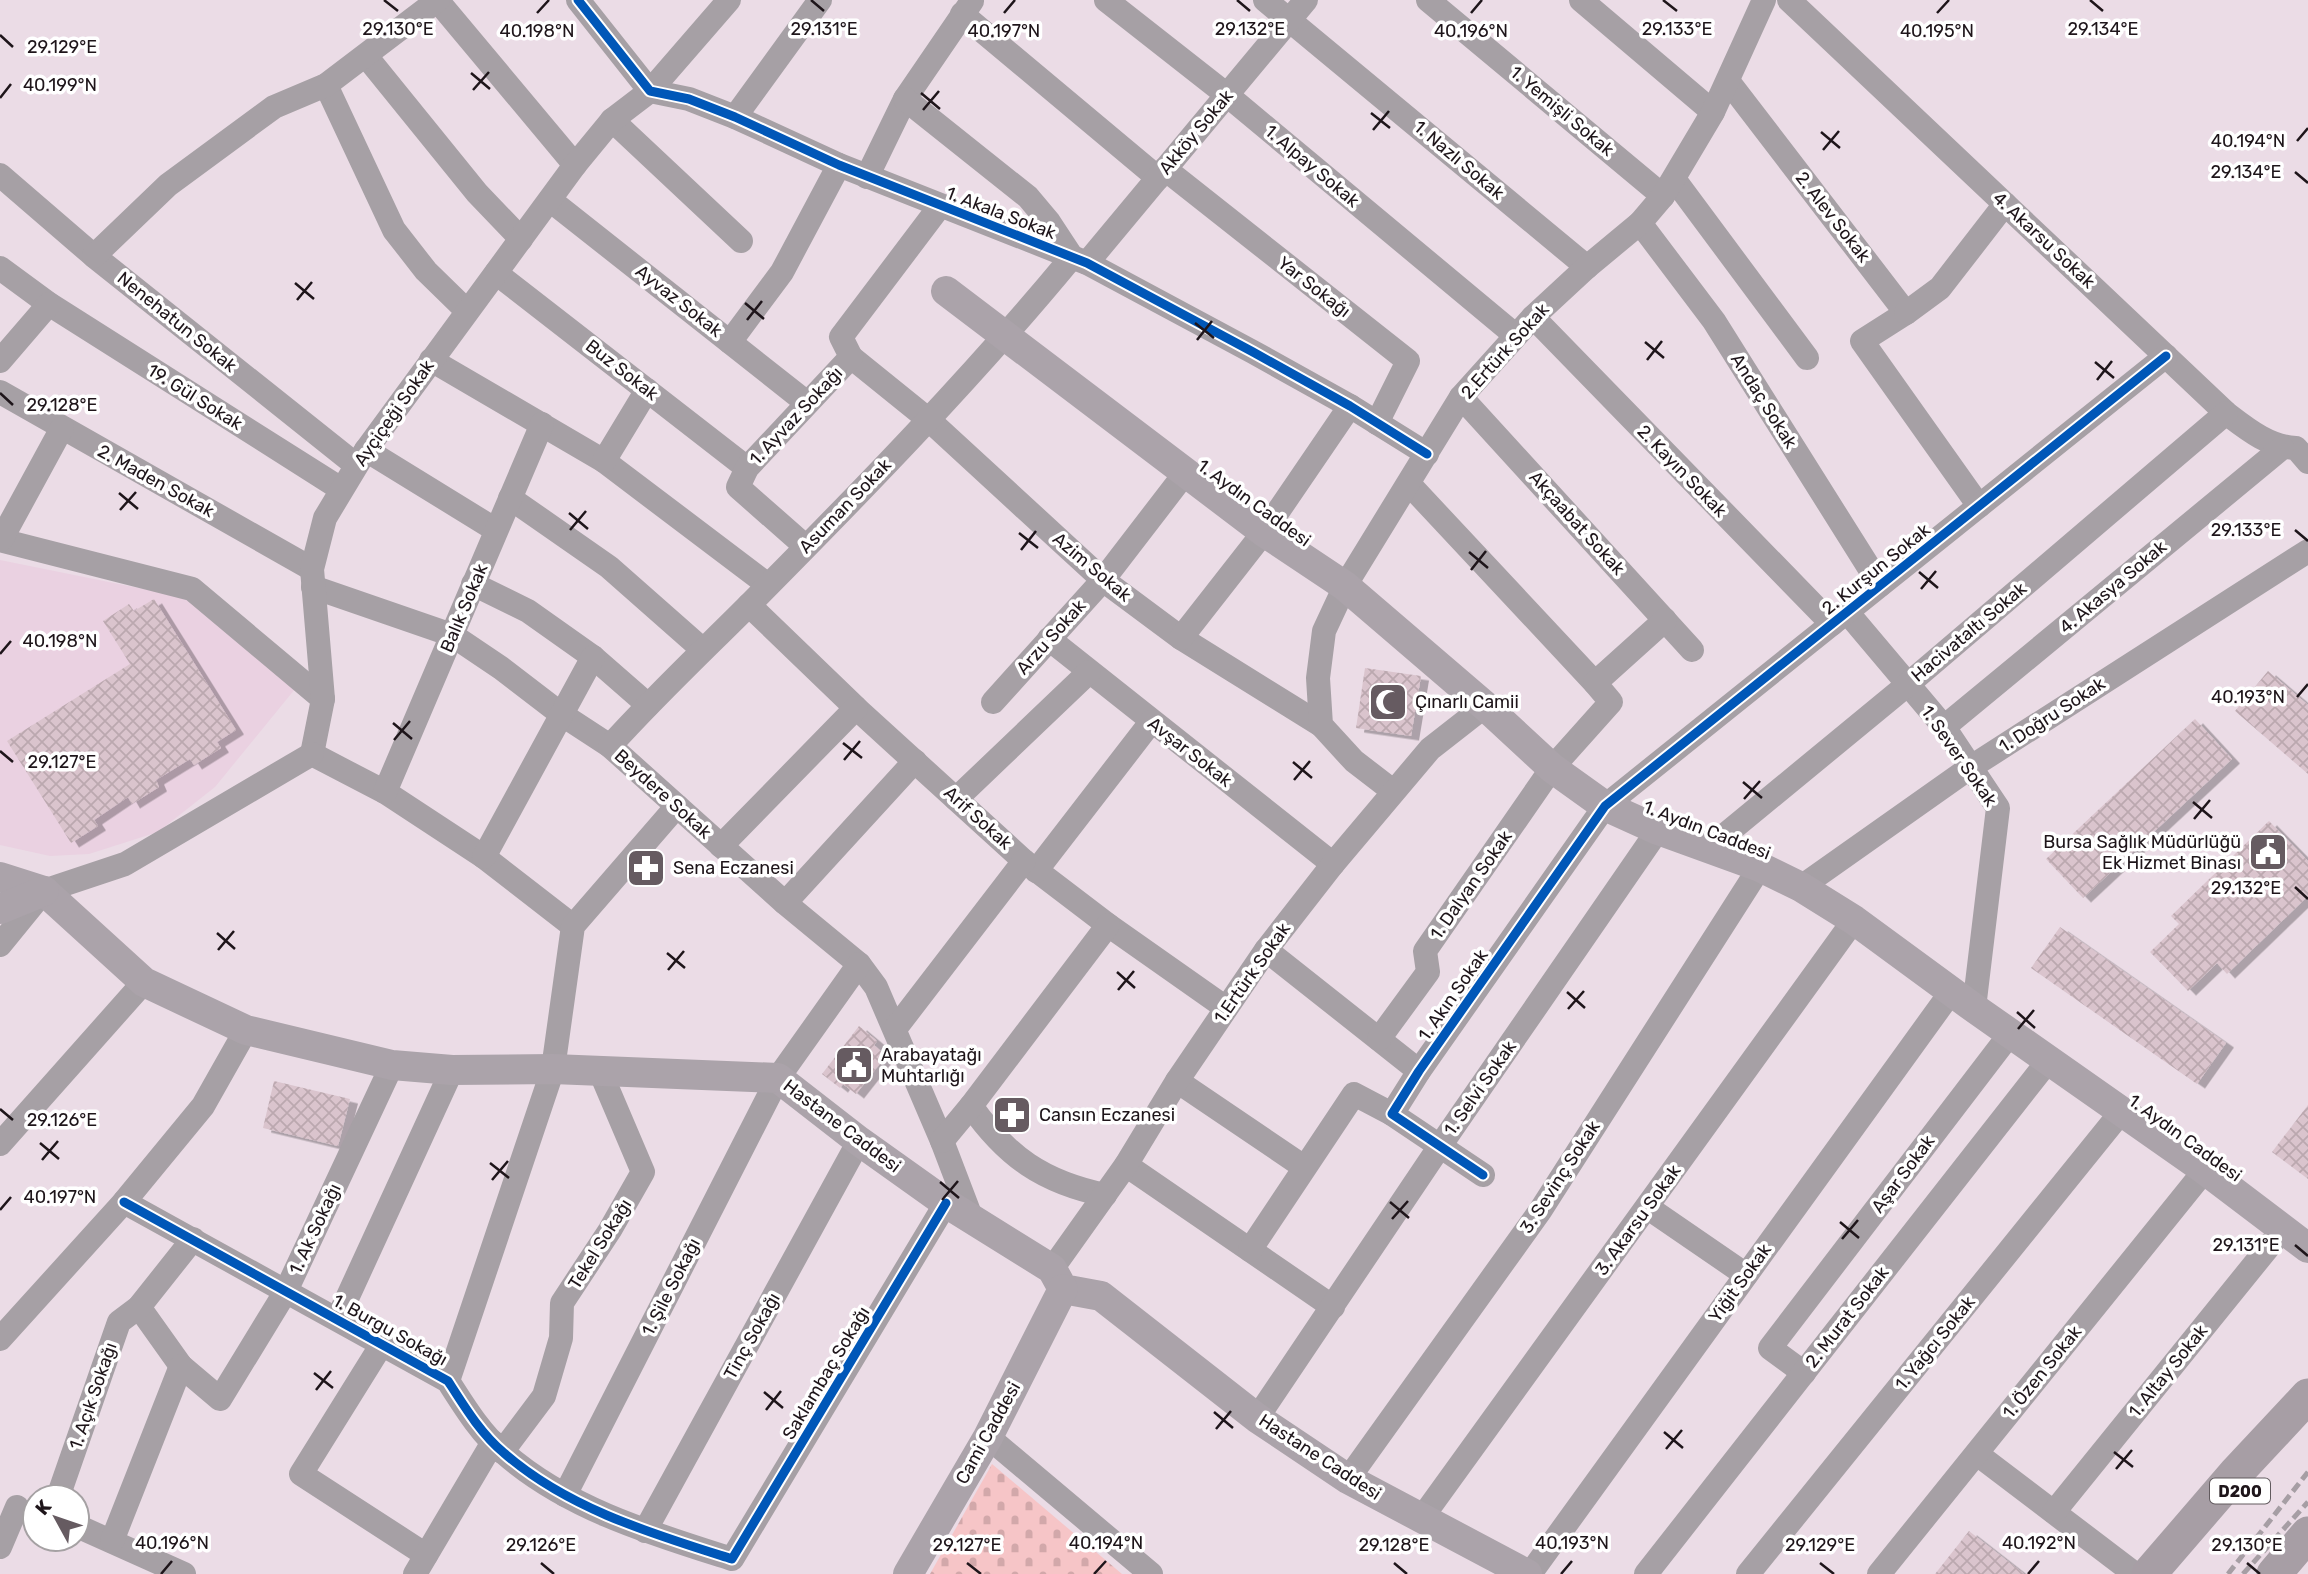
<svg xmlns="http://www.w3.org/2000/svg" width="2308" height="1574" font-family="Rubik,sans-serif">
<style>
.built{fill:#ead1e1}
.cemetery{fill:url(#cemetery-stones)}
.building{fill:url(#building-cross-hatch);filter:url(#shadow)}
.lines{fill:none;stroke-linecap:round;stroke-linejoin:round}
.minor{stroke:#a6a0a5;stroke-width:24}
.major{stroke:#aba3aa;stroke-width:30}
.highway{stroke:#a79ea5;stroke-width:35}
.rail{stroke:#a69ea4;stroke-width:5;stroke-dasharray:10 5;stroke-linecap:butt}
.cycleway-casing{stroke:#fff;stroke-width:13}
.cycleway{stroke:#0057b8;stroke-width:9}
.ticks{fill:none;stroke:#1e151a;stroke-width:2.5}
.labels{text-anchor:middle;stroke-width:7;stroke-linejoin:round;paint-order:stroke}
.shield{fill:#fff;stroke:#625b5f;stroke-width:2}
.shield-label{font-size:16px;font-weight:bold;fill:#1e151a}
.street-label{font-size:18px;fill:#1e151a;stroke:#fff}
.poi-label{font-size:18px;fill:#1e151a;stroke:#fff;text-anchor:start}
.ticks-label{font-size:18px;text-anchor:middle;fill:#1e151a;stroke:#fff;stroke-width:7;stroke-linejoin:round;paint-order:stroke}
</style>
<defs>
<pattern id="cemetery-stones" width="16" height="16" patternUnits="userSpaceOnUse" patternTransform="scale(1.75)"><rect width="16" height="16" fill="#f6c5c7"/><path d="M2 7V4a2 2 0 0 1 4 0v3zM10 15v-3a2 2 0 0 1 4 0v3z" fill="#d2a8aa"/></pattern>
<pattern id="building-cross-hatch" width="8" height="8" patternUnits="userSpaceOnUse" patternTransform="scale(1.75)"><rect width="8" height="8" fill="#dac4cd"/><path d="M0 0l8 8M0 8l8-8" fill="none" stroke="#bba8af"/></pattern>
<filter id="shadow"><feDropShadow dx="8" dy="4.5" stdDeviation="0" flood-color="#0004"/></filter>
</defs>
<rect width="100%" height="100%" fill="#ebdce6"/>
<polygon class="built" points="0,560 188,598 295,689 215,787 158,832 89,854 50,856 0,845"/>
<polygon class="cemetery" points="992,1464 1122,1574 930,1574"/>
<g class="building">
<polygon points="154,599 236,730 217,742 221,748 194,765 190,759 156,780 159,787 132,804 128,797 94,820 98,826 71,843 7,741 130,664 103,621 129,604 134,611"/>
<polygon points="1365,668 1421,676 1411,736 1356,728"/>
<polygon points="2268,671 2308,705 2308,774 2235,711"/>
<polygon points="2195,719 2232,759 2083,898 2046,859"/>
<polygon points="2269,821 2308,861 2308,896 2227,974 2217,963 2188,991 2150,952 2179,924 2171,916"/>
<polygon points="2060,927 2226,1043 2197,1084 2031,968"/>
<polygon points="859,1026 877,1041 874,1045 886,1056 856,1094 843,1084 840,1088 822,1074"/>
<polygon points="274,1081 350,1099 338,1146 263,1128"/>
<polygon points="2308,1105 2308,1179 2272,1152"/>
<polygon points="1969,1531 2024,1574 1935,1574"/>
</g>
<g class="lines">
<g class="minor">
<polyline points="437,0 575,165"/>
<polyline points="578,0 650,91 689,99 735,117 839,165 1087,263 1253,352 1350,406 1427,454"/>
<polyline points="1106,0 1227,95 1515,335"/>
<polyline points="1265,0 1587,267"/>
<polyline points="1428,0 1663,196"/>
<polyline points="1581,0 1713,112"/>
<path d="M1789,0L2226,413C2247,429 2269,447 2296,448L2308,462"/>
<polyline points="962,14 1158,178"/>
<polyline points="366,56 477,193 521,239"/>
<polyline points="1728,81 1906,313 1862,341 1979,506"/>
<polyline points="326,85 394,230 426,271 467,311"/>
<polyline points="735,117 820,0"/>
<polyline points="612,120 741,241"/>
<polyline points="1165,169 1408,361 1377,423"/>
<polyline points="0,175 94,256 356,465"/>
<polyline points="867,177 905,99 972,1"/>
<polyline points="1674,179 1807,358"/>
<polyline points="550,200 807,403"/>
<polyline points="1640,223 1714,321 1880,585"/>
<polyline points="94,256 168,185 274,107 326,85 438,0"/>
<polyline points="1087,263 1306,0"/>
<polyline points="0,268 49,304 341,489"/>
<polyline points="496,273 747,468"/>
<polyline points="1906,313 1940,288 2005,204"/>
<polyline points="1533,317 1832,624"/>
<polyline points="730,342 782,272 839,165"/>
<polyline points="851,357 929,420 1103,580 1181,638 1321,725"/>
<polyline points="431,360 604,461 768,585"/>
<polyline points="0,361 49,304"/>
<polyline points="0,392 312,569"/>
<polyline points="1461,397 1692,650"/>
<polyline points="366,450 496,530"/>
<polyline points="604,461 647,390"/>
<polyline points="1409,484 1595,683"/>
<polyline points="510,498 609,567 702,649"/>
<polyline points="0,540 192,589 323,699"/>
<polyline points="1,540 62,428"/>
<polyline points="805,546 738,487 747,468 851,357 841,337 940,206"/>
<polyline points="473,584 528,611 593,657 648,705"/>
<polyline points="313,587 452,635 501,668 561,714 610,746 785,903 859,964 876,987 942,1141 971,1217"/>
<polyline points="749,605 856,708 1024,861 1108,925 1226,1008"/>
<polyline points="1847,612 1944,727 1998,808 1974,1008"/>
<polyline points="1181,638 1264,532 1350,406"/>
<polyline points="1049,639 1333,864"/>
<polyline points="993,702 1103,580 1186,472"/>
<polyline points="1944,727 2282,448"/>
<path d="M610,746C655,696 704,650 751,603C862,491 972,378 1072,257L1049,222L1028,197L905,99"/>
<polyline points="312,754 323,699 312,569 325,518 366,450 575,165 612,120 650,91 729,0"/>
<polyline points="312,754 385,792 484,857 573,926"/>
<polyline points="1393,791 1354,761 1321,725 1318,678 1324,631 1345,586 1461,397 1533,317 1587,267 1640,223 1663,196 1713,112 1764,0"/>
<polyline points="385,792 542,424"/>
<polyline points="956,799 1089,672"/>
<polyline points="721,846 856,708"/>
<polyline points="1709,848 1907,685 2226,413"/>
<polyline points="484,857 593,657"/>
<polyline points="1036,871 1151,722"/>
<polyline points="1801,887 1971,767 2308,551"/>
<polyline points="785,903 915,761"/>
<polyline points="0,945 44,891 125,864 312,754"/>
<polyline points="1266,950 1419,1071"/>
<polyline points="895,1029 1024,861"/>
<polyline points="1379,1039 1428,972 1425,951 1552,768 1611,702 1595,683 1665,620"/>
<polyline points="1177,1081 1304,1167"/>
<path d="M971,1106C1007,1157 1043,1182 1105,1195"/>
<polyline points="942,1141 971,1106 1108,925"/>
<polyline points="0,1144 144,982"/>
<polyline points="1126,1165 1333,1307"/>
<polyline points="1483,1175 1392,1114 1419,1071 1605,806 2166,356"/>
<path d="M124,1202L448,1381C464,1406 481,1434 504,1453C568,1509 653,1534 732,1559L946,1203"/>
<polyline points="1647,1207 1746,1275"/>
<polyline points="1250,1250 1354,1094 1392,1114"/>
<polyline points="1052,1269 1126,1165 1177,1081 1266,950 1333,864 1430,749 1485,706"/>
<polyline points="139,1307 181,1366"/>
<polyline points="338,1318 452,1070"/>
<polyline points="0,1339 124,1202 203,1106 246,1030"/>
<polyline points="382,1344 301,1474 426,1555"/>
<polyline points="1804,1373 1770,1348 2010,1034"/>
<polyline points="448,1381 553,1069 573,926 677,806"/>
<polyline points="1257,1418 1440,1146 1658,830"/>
<polyline points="988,1437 1151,1574"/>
<polyline points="502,1452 544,1396 561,1338 562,1303 610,1230 643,1172 600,1071"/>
<polyline points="1977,1454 2135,1574"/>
<polyline points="1348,1479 1540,1211 1760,867"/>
<polyline points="565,1495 778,1078 859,964"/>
<polyline points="58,1497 119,1322 139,1307 193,1239"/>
<polyline points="2054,1512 2283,1229"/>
<polyline points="1421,1519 1854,920"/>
<polyline points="77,1526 184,1574"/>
<polyline points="645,1531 859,1141"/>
<polyline points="112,1541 181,1366 220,1399 286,1291 392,1065"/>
<polyline points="0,1547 17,1507"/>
<polyline points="415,1574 493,1442"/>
<polyline points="1530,1574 1951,992"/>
<polyline points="1646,1574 2048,1061"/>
<polyline points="1748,1574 2122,1111"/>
<polyline points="1879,1574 2205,1170"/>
</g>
<g class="major">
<polyline points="946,291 1264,532 1345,586 1485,706 1552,768 1605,806 1658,830 1760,867 1801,887 1854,920 1974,1008 2205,1170 2308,1248"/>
<polyline points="0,877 44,891 144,982 246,1030 392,1065 452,1070 553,1069 778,1078 859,1141 946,1203 1052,1269 1063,1289 1101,1296 1257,1418 1348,1479 1527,1574"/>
<polyline points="0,909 44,891"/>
<polyline points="908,1574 988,1437 1063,1289"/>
</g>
<g class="highway">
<polyline points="2149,1574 2236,1473 2308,1396"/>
<polyline points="2274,1574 2308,1534"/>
</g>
<g class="rail">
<polyline points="2228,1574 2308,1472"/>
<polyline points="2243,1574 2308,1502"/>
</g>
<defs>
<g id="cycleway">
<polyline points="578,0 650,91 689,99 735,117 839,165 1087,263 1253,352 1350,406 1427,454"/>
<polyline points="1483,1175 1392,1114 1419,1071 1605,806 2166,356"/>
<path d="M124,1202L448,1381C464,1406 481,1434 504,1453C568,1509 653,1534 732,1559L946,1203"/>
</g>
</defs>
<use href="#cycleway" class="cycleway-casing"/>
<use href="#cycleway" class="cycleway"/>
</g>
<path class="ticks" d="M384,0L398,11M811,0L824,11M1237,0L1250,11M1663,0L1677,11M2090,0L2103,11M537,13L549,0M1004,13L1015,0M1471,13L1482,0M1937,13L1949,0M0,35L13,47M471,73L490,89M473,90L489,72M921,93L940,109M0,98L11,84M923,110L939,91M1371,113L1390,128M1373,130L1389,111M1821,132L1840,148M2297,141L2308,128M1823,150L1839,131M2295,172L2308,183M295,283L314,299M297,300L312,282M745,303L764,319M747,320L762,301M1195,323L1214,338M1197,340L1212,321M1645,342L1664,358M1647,360L1662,341M2095,362L2114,378M2097,380L2112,361M0,393L13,405M119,493L138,509M120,510L136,492M569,513L588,529M570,530L586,511M2295,530L2308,541M1019,533L1038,548M1021,550L1036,531M1469,552L1488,568M1471,570L1486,551M1919,572L1938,588M1921,589L1936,571M0,654L11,641M2297,697L2308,684M393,723L412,739M394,740L410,721M843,743L862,758M0,751L13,762M844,760L860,741M1293,762L1312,778M1294,780L1310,761M1743,782L1762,798M1744,799L1760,781M2193,802L2212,818M2194,819L2210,800M2295,887L2308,899M217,933L235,949M218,950L234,931M667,953L685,968M668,970L684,951M1117,972L1135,988M1118,990L1134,971M1567,992L1585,1008M1568,1009L1584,991M2017,1012L2035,1028M2018,1029L2034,1010M0,1109L13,1120M40,1143L59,1159M42,1160L58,1141M490,1163L509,1178M492,1180L508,1161M940,1182L959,1198M942,1200L958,1181M1390,1202L1409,1218M0,1210L11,1197M1392,1219L1408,1201M1840,1222L1859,1238M1842,1239L1858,1220M2295,1245L2308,1256M314,1373L333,1388M316,1390L331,1371M764,1392L783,1408M766,1410L781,1391M1214,1412L1233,1428M1216,1429L1231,1411M1664,1432L1683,1448M1666,1449L1682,1430M2114,1452L2133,1467M2116,1469L2132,1450M541,1563L554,1574M967,1563L981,1574M1394,1563L1407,1574M1820,1563L1834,1574M2247,1563L2260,1574M161,1574L172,1561M1094,1574L1106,1561M1561,1574L1572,1561M2028,1574L2039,1561"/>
<defs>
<symbol id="mosque-square" viewBox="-11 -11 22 22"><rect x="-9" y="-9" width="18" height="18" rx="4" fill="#665b61" stroke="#fff"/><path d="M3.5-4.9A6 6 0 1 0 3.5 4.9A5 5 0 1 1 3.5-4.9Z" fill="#fff"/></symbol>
<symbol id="civic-square" viewBox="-11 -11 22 22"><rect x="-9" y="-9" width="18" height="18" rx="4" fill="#665b61" stroke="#fff"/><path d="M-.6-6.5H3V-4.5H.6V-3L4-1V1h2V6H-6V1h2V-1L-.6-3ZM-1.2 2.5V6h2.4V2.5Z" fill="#fff"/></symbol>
<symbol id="pharmacy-square" viewBox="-11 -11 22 22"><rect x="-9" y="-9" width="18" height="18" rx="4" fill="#665b61" stroke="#fff"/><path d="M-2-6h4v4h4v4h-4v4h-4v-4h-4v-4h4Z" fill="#fff"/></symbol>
</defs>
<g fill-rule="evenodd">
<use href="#mosque-square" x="1366" y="680" width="44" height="44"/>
<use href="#civic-square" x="2246" y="830" width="44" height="44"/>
<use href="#pharmacy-square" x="624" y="846" width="44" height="44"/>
<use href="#civic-square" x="832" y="1043" width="44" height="44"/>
<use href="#pharmacy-square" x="990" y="1093" width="44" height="44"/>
</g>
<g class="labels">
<rect class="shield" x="2210" y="1478.5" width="60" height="25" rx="5"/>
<g class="shield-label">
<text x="2240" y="1497">D200</text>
</g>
<g class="street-label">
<text transform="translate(1562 111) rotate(40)" y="6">1. Yemişli Sokak</text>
<text transform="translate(1196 132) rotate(-50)" y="6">Akköy Sokak</text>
<text transform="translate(1459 160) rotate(40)" y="6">1. Nazlı Sokak</text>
<text transform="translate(1312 166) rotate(40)" y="6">1. Alpay Sokak</text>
<text transform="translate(1001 213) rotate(21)" y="6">1. Akala Sokak</text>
<text transform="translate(1833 217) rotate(52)" y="6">2. Alev Sokak</text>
<text transform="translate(2044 240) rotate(43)" y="6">4. Akarsu Sokak</text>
<text transform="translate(1314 287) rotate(38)" y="6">Yar Sokağı</text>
<text transform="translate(679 301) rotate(38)" y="6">Ayvaz Sokak</text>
<text transform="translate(177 322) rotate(39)" y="6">Nenehatun Sokak</text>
<text transform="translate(1505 351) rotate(-48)" y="6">2.Ertürk Sokak</text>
<text transform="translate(622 370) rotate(38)" y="6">Buz Sokak</text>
<text transform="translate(195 397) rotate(32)" y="6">19. Gül Sokak</text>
<text transform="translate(1764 401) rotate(58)" y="6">Andaç Sokak</text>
<text transform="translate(394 413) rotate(-55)" y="6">Ayçiçeği Sokak</text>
<text transform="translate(796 416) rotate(-47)" y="6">1. Ayvaz Sokağı</text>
<text transform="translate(1682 471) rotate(46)" y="6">2. Kayın Sokak</text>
<text transform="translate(156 481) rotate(29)" y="6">2. Maden Sokak</text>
<text transform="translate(1254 503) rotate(36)" y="6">1. Aydın Caddesi</text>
<text transform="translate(845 506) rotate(-46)" y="6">Asuman Sokak</text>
<text transform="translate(1577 523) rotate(48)" y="6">Akçaabat Sokak</text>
<text transform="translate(1092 567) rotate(40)" y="6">Azim Sokak</text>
<text transform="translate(1876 569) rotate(-39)" y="6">2. Kurşun Sokak</text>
<text transform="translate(2113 587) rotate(-40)" y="6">4. Akasya Sokak</text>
<text transform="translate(464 608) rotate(-67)" y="6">Balık Sokak</text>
<text transform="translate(1969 632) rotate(-40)" y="6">Hacivataltı Sokak</text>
<text transform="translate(1051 637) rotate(-48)" y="6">Arzu Sokak</text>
<text transform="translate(2052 715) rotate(-33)" y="6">1. Doğru Sokak</text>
<text transform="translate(1190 752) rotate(38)" y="6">Avşar Sokak</text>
<text transform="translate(1959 756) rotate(55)" y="6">1. Sever Sokak</text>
<text transform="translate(663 794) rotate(42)" y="6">Beydere Sokak</text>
<text transform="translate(978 818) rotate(42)" y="6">Arif Sokak</text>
<text transform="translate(1707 830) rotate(21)" y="6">1. Aydın Caddesi</text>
<text transform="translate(1471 885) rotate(-55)" y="6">1. Dalyan Sokak</text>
<text transform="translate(1252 973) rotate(-55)" y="6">1.Ertürk Sokak</text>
<text transform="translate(1453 995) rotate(-55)" y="6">1. Akın Sokak</text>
<text transform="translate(1480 1088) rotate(-55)" y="6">1. Selvi Sokak</text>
<text transform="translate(842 1126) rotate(37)" y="6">Hastane Caddesi</text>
<text transform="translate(2185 1138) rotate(36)" y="6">1. Aydın Caddesi</text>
<text transform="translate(1903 1174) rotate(-53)" y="6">Aşar Sokak</text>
<text transform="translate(1560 1177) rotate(-57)" y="6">3. Sevinç Sokak</text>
<text transform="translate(1638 1220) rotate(-54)" y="6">3. Akarsu Sokak</text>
<text transform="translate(315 1229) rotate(-65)" y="6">1. Ak Sokağı</text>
<text transform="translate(600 1244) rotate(-58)" y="6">Tekel Sokağı</text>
<text transform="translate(1740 1283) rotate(-54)" y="6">Yiğit Sokak</text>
<text transform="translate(671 1287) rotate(-63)" y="6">1. Şile Sokağı</text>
<text transform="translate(1847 1317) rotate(-52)" y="6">2. Murat Sokak</text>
<text transform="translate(390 1330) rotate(29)" y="6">1. Burgu Sokağı</text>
<text transform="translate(752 1336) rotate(-61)" y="6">Tinç Sokağı</text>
<text transform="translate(1935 1343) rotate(-51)" y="6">1. Yağcı Sokak</text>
<text transform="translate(2168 1371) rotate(-51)" y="6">1. Altay Sokak</text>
<text transform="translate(2042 1372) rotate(-51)" y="6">1. Özen Sokak</text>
<text transform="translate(826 1373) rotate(-59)" y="6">Saklambaç Sokağı</text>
<text transform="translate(93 1396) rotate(-71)" y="6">1. Açık Sokağı</text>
<text transform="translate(988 1433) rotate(-61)" y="6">Cami Caddesi</text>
<text transform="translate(1320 1457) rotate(33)" y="6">Hastane Caddesi</text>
</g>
<g class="poi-label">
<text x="1415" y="708">Çınarlı Camii</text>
<text x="2241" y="848" text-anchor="end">Bursa Sağlık Müdürlüğü<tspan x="2241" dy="21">Ek Hizmet Binası</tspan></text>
<text x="673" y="874">Sena Eczanesi</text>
<text x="881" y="1061">Arabayatağı<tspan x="881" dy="21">Muhtarlığı</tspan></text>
<text x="1039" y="1121">Cansın Eczanesi</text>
</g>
</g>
<g class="ticks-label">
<text x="1250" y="35">29.132°E</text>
<text x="398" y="35">29.130°E</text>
<text x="824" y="35">29.131°E</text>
<text x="1677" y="35">29.133°E</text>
<text x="2103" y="35">29.134°E</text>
<text x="537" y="37">40.198°N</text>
<text x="1004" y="37">40.197°N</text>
<text x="1471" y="37">40.196°N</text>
<text x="1937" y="37">40.195°N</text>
<text x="62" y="53">29.129°E</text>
<text x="60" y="91">40.199°N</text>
<text x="2248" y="147">40.194°N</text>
<text x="2246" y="178">29.134°E</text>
<text x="62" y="411">29.128°E</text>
<text x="2246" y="536">29.133°E</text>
<text x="60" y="647">40.198°N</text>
<text x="2248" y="703">40.193°N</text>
<text x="62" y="768">29.127°E</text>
<text x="2246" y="894">29.132°E</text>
<text x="62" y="1126">29.126°E</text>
<text x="60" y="1203">40.197°N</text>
<text x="2246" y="1251">29.131°E</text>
<text x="172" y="1549">40.196°N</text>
<text x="1106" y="1549">40.194°N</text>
<text x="1572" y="1549">40.193°N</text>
<text x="2039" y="1549">40.192°N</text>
<text x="541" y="1551">29.126°E</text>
<text x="967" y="1551">29.127°E</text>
<text x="1394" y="1551">29.128°E</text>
<text x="1820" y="1551">29.129°E</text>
<text x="2247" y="1551">29.130°E</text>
</g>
<g transform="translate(56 1518) rotate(310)"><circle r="33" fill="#ffffff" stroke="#a5a1a3" stroke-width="2"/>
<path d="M0-5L12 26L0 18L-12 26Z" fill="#665b61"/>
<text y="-10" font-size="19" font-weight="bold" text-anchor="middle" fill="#1e151a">K</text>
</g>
</svg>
